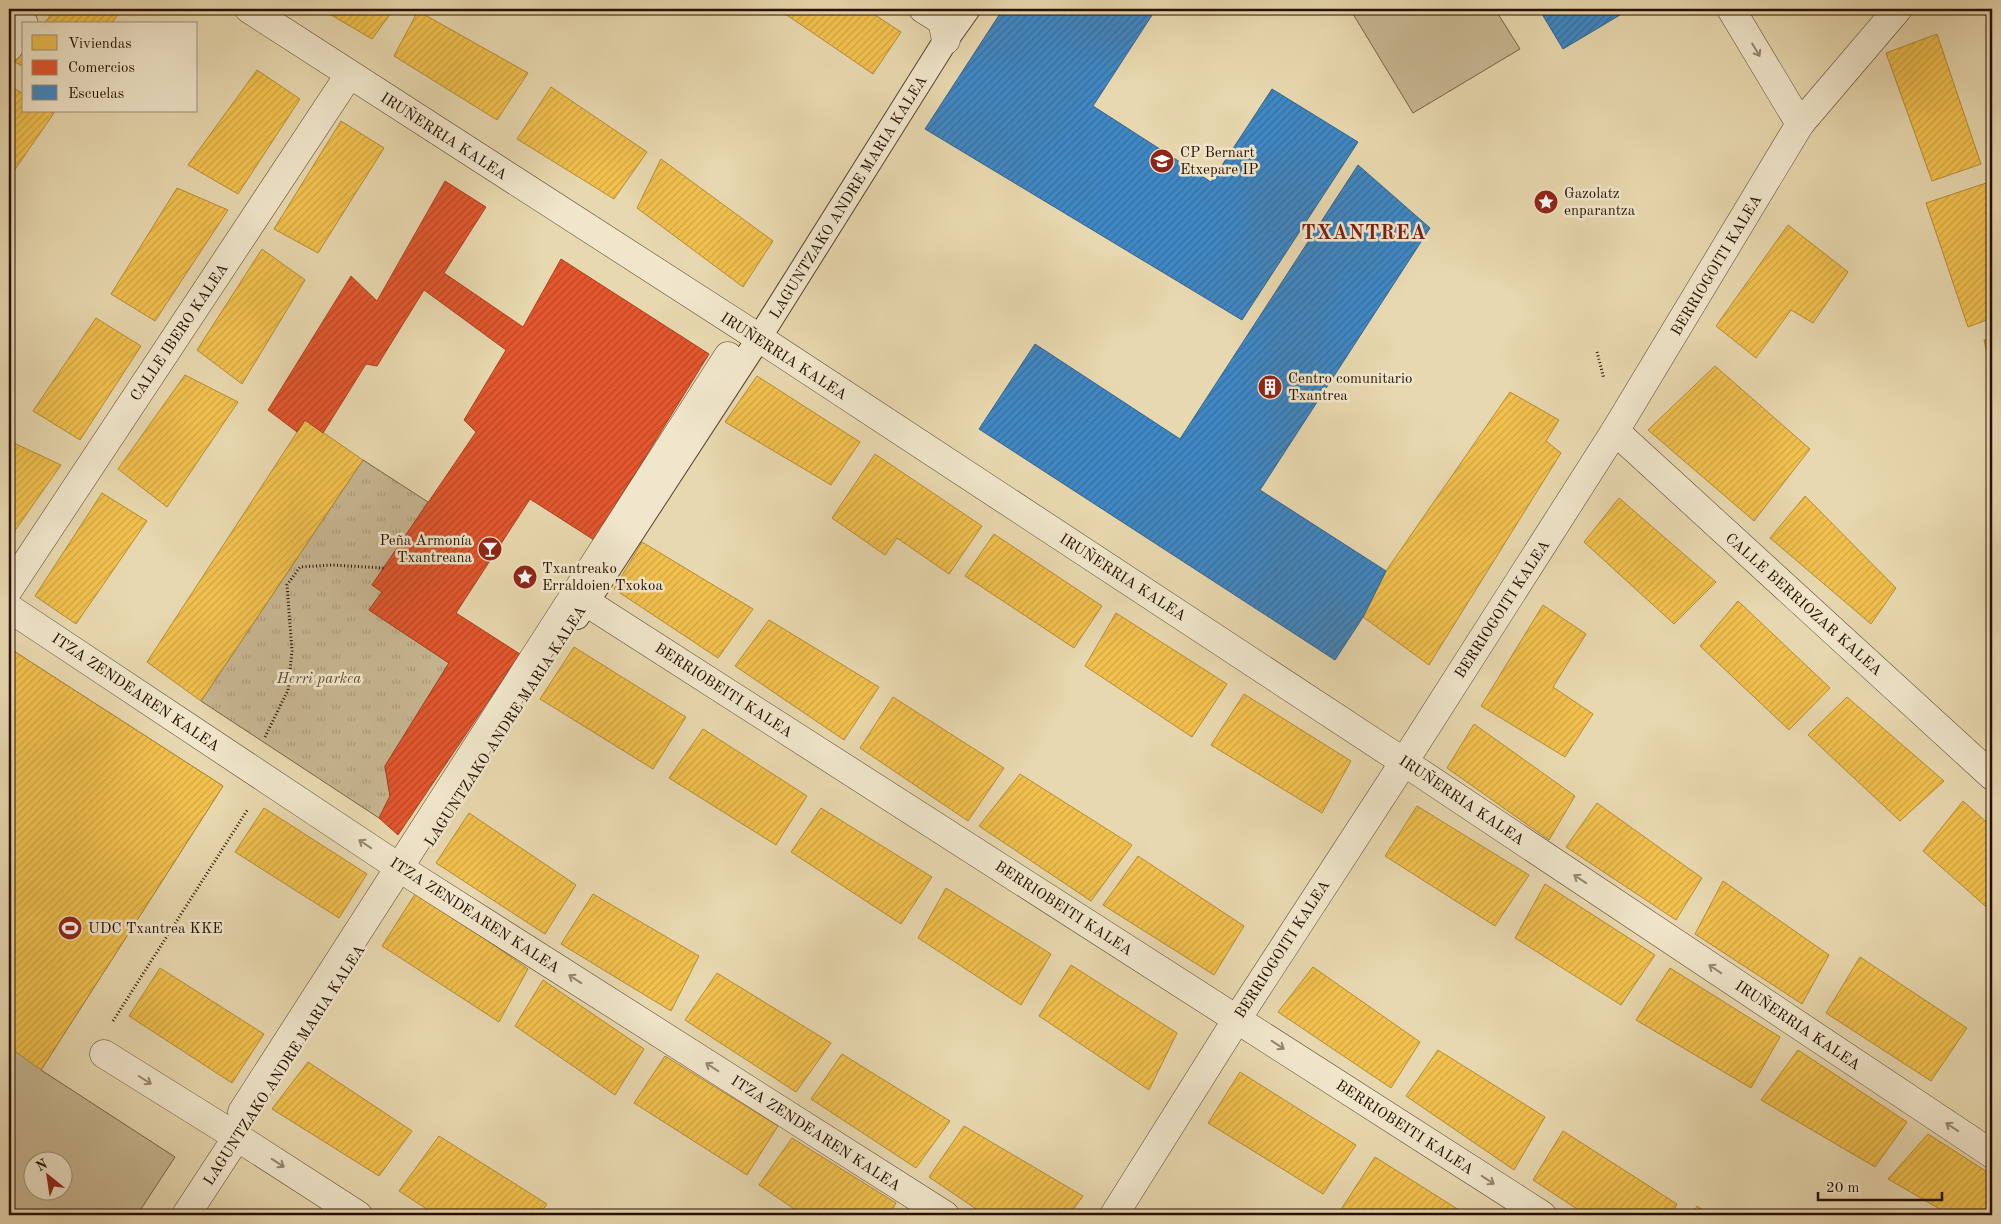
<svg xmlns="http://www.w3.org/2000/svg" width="2001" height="1224" font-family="'Old Standard TT',serif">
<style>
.green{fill:#c7b691;stroke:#776248;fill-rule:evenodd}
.park{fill:url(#park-tufts);stroke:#776248}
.homes{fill:url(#homes-hatch);stroke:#b58c37}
.shops{fill:url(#shops-hatch);stroke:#ab4120}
.schools{fill:url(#schools-hatch);stroke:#38648a}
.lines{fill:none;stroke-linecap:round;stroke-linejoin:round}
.pedestrian-casing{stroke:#57412c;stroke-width:26}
.minor-casing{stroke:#57412c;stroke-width:29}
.path{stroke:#270f00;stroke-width:3;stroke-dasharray:1 2.5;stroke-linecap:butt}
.pedestrian{stroke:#f0e6cb;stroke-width:24}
.minor{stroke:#f0e6cb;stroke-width:28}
.oneway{stroke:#968570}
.labels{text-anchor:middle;stroke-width:5;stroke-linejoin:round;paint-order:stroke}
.street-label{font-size:15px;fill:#270f00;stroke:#f0e6cb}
.poi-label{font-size:15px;fill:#270f00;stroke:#f0e6cb;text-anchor:start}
.park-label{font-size:15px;font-style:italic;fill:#5f4933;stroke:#f0e6cb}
.district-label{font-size:20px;font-weight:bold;letter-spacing:1px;fill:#7a1f14;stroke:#f0e6cb}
</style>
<defs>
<pattern id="park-tufts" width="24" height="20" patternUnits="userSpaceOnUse" patternTransform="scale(1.25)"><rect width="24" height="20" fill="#c7b691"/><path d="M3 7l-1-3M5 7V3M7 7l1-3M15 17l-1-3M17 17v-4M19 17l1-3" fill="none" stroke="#ab9b7b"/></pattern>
<pattern id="homes-hatch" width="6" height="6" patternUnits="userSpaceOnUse" patternTransform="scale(1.25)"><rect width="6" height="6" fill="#f2c14e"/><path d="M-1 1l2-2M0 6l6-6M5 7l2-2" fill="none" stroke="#d0a542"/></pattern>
<pattern id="shops-hatch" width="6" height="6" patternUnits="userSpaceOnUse" patternTransform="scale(1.25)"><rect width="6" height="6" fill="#e4572e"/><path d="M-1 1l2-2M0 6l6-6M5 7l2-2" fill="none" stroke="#b94625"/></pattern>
<pattern id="schools-hatch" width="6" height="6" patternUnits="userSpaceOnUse" patternTransform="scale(1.25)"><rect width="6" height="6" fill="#3f88c5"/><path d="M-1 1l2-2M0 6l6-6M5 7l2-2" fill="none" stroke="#356e9e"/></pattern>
</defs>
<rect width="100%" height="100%" fill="#e8d8af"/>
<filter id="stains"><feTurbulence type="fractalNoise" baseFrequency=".004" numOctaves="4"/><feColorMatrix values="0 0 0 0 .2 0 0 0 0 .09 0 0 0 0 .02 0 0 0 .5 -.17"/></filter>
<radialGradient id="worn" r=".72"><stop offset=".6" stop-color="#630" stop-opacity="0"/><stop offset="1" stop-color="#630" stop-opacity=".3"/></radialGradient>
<g class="green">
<polygon points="1350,9 1495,9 1520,49 1413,113"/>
<path d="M9,648L223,786L41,1070L175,1157L137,1215H9ZM32,1162H62V1192H32Z"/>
</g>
<polygon class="park" points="363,460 428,502 372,585 382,592 369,610 449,663 385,766 390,796 379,818 201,701"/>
<g class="homes">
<polygon points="55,9 122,9 111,24 44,24"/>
<polygon points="321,9 394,9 372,39"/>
<polygon points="778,9 866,9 901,32 873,74"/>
<polygon points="418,11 528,73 497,120 394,56"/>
<polygon points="1937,34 1981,164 1932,181 1886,53"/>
<polygon points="24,51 24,67 15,62"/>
<polygon points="257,70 300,99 238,194 188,165"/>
<polygon points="10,86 24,94 24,111 50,111 54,113 9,178 9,88"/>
<polygon points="551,87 647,152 614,199 517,139"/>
<polygon points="341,121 384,148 318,253 274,229"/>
<polygon points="661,159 773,241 743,287 637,208"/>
<polygon points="1989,182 1992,192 1992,318 1968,327 1926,203"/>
<polygon points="177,188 228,210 155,321 111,294"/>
<polygon points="1788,225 1848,272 1813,323 1791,310 1756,358 1716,326"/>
<polygon points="262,249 305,280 242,384 197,350"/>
<polygon points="96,318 141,346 80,440 33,411"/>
<polygon points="1992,338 1992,375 1984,340"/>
<polygon points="1715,366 1810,449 1754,521 1648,430"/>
<polygon points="185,375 238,402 167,507 118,469"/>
<polygon points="757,376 860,442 831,485 725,422"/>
<polygon points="1510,392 1559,420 1546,441 1561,453 1429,665 1363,617 1386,571"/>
<polygon points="305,420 363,460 201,701 147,662"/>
<polygon points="14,443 61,465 9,539 9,450"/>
<polygon points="875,454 982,526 949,574 897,538 885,555 832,518"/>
<polygon points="102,493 147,521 76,624 35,596"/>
<polygon points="1805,496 1896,588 1871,624 1770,538"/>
<polygon points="1619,498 1716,582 1674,624 1584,542"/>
<polygon points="994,534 1102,606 1074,648 965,576"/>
<polygon points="642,542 753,609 718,658 614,589"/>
<polygon points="1738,601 1830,688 1789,730 1700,646"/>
<polygon points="1543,605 1586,634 1553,687 1593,714 1565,757 1481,706"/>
<polygon points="1116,613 1227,684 1192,737 1085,666"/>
<polygon points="769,620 879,687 844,740 735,666"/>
<polygon points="574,647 686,717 653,769 540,699"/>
<polygon points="9,648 223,786 41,1070 9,1047"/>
<polygon points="1244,694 1351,761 1322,813 1211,745"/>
<polygon points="893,697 1004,768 968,821 860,748"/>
<polygon points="1847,697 1944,781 1900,821 1808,735"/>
<polygon points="1474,724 1575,796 1549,840 1447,768"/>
<polygon points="703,729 807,796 776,845 669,778"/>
<polygon points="1020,774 1132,845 1091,901 979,826"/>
<polygon points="1963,801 1992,827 1992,912 1923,851"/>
<polygon points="1597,803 1702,878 1676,920 1566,847"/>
<polygon points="1417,806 1529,875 1495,926 1385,856"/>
<polygon points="264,808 367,874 339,918 235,852"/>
<polygon points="821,808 932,877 901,924 791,852"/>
<polygon points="469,813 576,885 545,934 436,863"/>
<polygon points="1138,856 1244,926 1214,975 1103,905"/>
<polygon points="1723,881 1829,955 1802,1004 1695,934"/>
<polygon points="1545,884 1655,955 1621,1005 1515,938"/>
<polygon points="946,888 1051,954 1021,1005 918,938"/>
<polygon points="417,891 528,969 499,1022 382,946"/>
<polygon points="593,894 699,956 671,1011 561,944"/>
<polygon points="1860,957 1967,1028 1931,1081 1826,1013"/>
<polygon points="1071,965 1177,1033 1149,1090 1039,1016"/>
<polygon points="1313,967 1420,1042 1391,1088 1278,1012"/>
<polygon points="160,968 264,1034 232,1083 129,1016"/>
<polygon points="1670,968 1780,1037 1751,1088 1636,1020"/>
<polygon points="717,973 831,1043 796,1092 685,1020"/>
<polygon points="543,980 644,1049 615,1095 515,1026"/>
<polygon points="1438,1050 1545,1117 1514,1170 1406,1096"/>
<polygon points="1798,1050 1907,1122 1875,1167 1761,1100"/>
<polygon points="842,1054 950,1121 916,1168 811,1099"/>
<polygon points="665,1056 778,1126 747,1175 634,1103"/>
<polygon points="308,1062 412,1131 379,1176 272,1109"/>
<polygon points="1240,1072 1356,1145 1323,1194 1208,1123"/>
<polygon points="964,1126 1083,1196 1069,1215 985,1215 929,1177"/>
<polygon points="1563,1131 1677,1204 1671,1215 1586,1215 1533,1180"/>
<polygon points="1928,1134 1992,1175 1992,1215 1950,1215 1888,1179"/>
<polygon points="439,1136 547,1204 539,1215 436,1215 399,1191"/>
<polygon points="792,1138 896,1203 889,1215 803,1215 759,1185"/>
<polygon points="1375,1157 1467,1215 1346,1215 1340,1211"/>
<polygon points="1697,1206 1710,1215 1692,1215"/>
</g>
<polygon class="shops" points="445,181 486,207 444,273 523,327 561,259 709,354 594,540 530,499 456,613 520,654 398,835 379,818 390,796 385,766 449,663 369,610 382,592 372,585 476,432 464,420 506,350 424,290 377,366 366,364 323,433 305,420 297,432 268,410 351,276 377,301"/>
<g class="schools">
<polygon points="1003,9 1156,9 1093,106 1211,182 1272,89 1358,142 1242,320 925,129"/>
<polygon points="1539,9 1630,9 1563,49"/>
<polygon points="1358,165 1430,228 1260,490 1386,571 1363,617 1335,660 979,429 1035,344 1180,439"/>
</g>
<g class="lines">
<defs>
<polyline id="pedestrian" points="577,617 759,338 946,40 968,9"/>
<g id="minor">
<polyline points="249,9 759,338 1404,762 1992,1154"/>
<polyline points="923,9 942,21 946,40"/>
<polyline points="1731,9 1800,124"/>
<polyline points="9,47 24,24"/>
<polyline points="1615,431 1992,776"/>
<polyline points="9,589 349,75"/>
<polyline points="586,602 1542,1215"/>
<polyline points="9,608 409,874 945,1215"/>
<polyline points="104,1054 237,1137 358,1215"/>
<polyline points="242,1112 728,356"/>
<polyline points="186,1215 237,1137"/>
<polyline points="1114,1215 1237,1019 1404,762 1615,431 1800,124 1898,9"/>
</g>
</defs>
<use href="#pedestrian" class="pedestrian-casing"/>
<use href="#minor" class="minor-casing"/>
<g class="path">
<polyline points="1597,352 1604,379"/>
<polyline points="265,737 288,690 292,651 287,585 300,567 332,565 384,568"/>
<polyline points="113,1021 248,809"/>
</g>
<use href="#pedestrian" class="pedestrian"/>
<use href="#minor" class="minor"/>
</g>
<defs><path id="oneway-shaft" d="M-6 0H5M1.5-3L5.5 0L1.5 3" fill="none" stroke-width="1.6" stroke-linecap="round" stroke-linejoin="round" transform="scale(1.25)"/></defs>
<g class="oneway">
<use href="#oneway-shaft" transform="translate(1756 50) rotate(59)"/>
<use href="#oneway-shaft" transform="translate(365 844) rotate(-146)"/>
<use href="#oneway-shaft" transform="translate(1580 879) rotate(-146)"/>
<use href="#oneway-shaft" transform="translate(1715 969) rotate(-146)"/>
<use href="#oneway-shaft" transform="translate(575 979) rotate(-147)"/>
<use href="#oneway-shaft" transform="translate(1278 1045) rotate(33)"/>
<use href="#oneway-shaft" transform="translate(712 1067) rotate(-147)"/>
<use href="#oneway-shaft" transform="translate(145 1080) rotate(32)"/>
<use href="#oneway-shaft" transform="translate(1952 1127) rotate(-146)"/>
<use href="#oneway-shaft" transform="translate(278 1163) rotate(33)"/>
<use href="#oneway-shaft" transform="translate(1488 1180) rotate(33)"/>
</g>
<defs>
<symbol id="school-disc" viewBox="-11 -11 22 22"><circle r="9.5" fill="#8f2418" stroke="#f0e6cb"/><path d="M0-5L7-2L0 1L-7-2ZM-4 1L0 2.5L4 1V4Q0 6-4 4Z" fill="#fff"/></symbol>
<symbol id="sight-disc" viewBox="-11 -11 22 22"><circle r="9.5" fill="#8f2418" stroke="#f0e6cb"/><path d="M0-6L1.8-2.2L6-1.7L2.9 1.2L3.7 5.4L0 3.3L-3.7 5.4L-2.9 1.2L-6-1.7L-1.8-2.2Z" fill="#fff"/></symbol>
<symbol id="building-disc" viewBox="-11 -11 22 22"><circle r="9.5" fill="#8f2418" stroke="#f0e6cb"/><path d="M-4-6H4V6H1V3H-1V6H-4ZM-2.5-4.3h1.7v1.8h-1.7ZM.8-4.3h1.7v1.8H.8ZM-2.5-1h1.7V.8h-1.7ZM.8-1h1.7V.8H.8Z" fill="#fff"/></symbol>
<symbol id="bar-disc" viewBox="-11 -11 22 22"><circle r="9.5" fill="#8f2418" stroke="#f0e6cb"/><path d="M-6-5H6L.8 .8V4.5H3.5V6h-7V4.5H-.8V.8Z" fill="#fff"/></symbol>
<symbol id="stadium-disc" viewBox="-11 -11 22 22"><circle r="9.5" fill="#8f2418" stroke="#f0e6cb"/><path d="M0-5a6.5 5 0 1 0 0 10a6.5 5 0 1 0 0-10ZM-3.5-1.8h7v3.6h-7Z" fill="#fff"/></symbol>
</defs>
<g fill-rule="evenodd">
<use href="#school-disc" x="1148" y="147" width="28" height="28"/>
<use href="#sight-disc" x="1532" y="188" width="28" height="28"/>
<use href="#building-disc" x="1256" y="373" width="28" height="28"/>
<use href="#bar-disc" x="476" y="535" width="28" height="28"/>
<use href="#sight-disc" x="511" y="563" width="28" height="28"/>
<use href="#stadium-disc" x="56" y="914" width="28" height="28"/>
</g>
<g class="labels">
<g class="street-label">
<text transform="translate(444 136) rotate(33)" y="5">IRUÑERRIA KALEA</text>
<text transform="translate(848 197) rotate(-58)" y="5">LAGUNTZAKO ANDRE MARIA KALEA</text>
<text transform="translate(1716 265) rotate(-59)" y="5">BERRIOGOITI KALEA</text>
<text transform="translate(179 332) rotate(-56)" y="5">CALLE IBERO KALEA</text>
<text transform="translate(784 356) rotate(33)" y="5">IRUÑERRIA KALEA</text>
<text transform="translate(1123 577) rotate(33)" y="5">IRUÑERRIA KALEA</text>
<text transform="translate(1804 604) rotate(42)" y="5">CALLE BERRIOZAR KALEA</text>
<text transform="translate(1502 609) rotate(-57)" y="5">BERRIOGOITI KALEA</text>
<text transform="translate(724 690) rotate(33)" y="5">BERRIOBEITI KALEA</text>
<text transform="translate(136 692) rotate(34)" y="5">ITZA ZENDEAREN KALEA</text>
<text transform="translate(505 726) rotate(-57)" y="5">LAGUNTZAKO ANDRE MARIA KALEA</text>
<text transform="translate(1462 800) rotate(34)" y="5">IRUÑERRIA KALEA</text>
<text transform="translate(1064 908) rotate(33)" y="5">BERRIOBEITI KALEA</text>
<text transform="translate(475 915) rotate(33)" y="5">ITZA ZENDEAREN KALEA</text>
<text transform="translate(1282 949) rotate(-57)" y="5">BERRIOGOITI KALEA</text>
<text transform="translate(1798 1025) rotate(34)" y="5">IRUÑERRIA KALEA</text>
<text transform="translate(284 1065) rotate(-57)" y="5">LAGUNTZAKO ANDRE MARIA KALEA</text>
<text transform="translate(1405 1127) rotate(33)" y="5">BERRIOBEITI KALEA</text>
<text transform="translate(816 1133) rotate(33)" y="5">ITZA ZENDEAREN KALEA</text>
</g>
<g class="poi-label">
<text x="1180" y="157">CP Bernart<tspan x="1180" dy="17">Etxepare IP</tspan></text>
<text x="1564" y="198">Gazolatz<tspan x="1564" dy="17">enparantza</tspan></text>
<text x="1288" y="383">Centro comunitario<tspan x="1288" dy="17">Txantrea</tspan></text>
<text x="472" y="545" text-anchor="end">Peña Armonía<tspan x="472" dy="17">Txantreana</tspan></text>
<text x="542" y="573">Txantreako<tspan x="542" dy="17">Erraldoien Txokoa</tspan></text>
<text x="88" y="933">UDC Txantrea KKE</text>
</g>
<g class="park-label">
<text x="319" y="683">Herri parkea</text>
</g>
<g class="district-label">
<text x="1364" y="239">TXANTREA</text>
</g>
</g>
<rect width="2001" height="1224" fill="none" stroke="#e8d8af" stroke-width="30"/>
<rect x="10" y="10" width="1981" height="1204" fill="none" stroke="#270f00" stroke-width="2.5"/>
<rect x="15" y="15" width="1971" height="1194" fill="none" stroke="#270f00"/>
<rect x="22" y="22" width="175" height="90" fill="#f0e6cb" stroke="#a0907a"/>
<rect x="32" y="35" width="25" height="15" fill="#f2c14e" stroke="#a0907a"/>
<text x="68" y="48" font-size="15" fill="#270f00">Viviendas</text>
<rect x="32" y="60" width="25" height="15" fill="#e4572e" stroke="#a0907a"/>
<text x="68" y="72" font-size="15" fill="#270f00">Comercios</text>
<rect x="32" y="85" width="25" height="15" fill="#3f88c5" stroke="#a0907a"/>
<text x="68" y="98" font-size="15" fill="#270f00">Escuelas</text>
<g transform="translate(48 1176) rotate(330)"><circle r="24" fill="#f0e6cb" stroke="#a0907a"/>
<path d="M0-4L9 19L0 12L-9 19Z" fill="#8f2418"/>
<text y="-8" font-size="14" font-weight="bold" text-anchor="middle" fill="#270f00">N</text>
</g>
<path d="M1818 1192v8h124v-8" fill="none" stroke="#270f00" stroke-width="2.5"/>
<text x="1826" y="1192" font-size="15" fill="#270f00" stroke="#f0e6cb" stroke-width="4" paint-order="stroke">20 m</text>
<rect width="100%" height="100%" filter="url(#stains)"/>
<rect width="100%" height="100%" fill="url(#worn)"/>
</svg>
